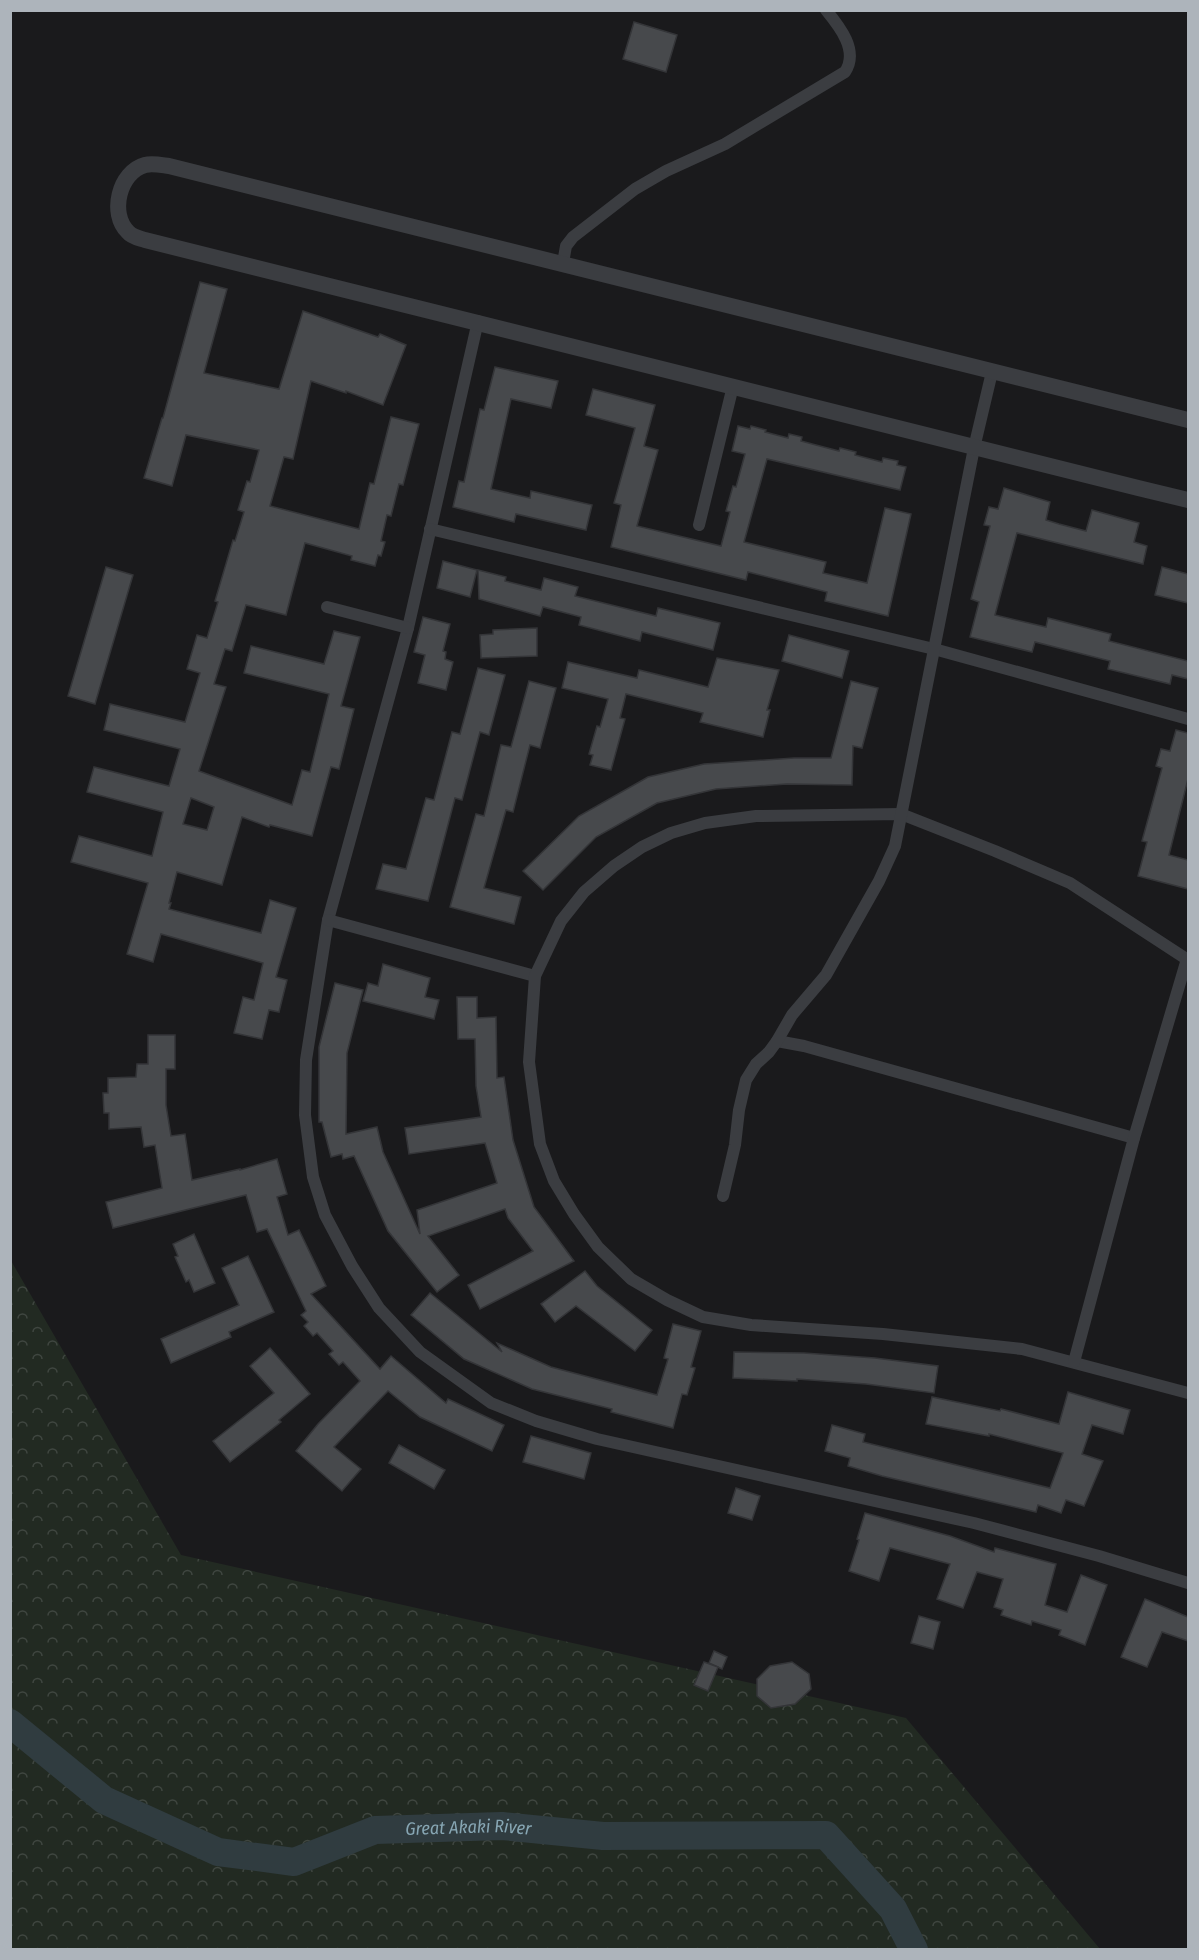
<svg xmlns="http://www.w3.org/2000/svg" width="1199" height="1960" font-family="'Fira Sans Condensed',sans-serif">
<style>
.forest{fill:url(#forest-crowns)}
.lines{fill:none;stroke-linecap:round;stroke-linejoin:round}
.river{stroke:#303c40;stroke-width:28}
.building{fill:#47494c;stroke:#343538;stroke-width:1.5;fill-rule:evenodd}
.minor{stroke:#3b3d41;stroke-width:12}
.tertiary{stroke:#3b3d41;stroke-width:16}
.labels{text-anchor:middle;stroke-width:5;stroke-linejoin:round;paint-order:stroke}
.water-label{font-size:18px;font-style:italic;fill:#87a6b3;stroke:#151517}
</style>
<defs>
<pattern id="forest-crowns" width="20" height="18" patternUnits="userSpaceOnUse" patternTransform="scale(1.5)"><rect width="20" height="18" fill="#222a22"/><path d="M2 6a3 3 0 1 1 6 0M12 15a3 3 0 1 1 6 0" fill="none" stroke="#3f4640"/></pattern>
</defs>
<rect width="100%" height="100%" fill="#1a1a1c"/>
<polygon class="forest" points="10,1259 181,1555 906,1718 1100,1949 11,1949"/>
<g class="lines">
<path class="river" id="s1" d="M10,1723L104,1800L218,1852L294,1862L375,1830L502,1826L603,1836L826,1835L893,1909L914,1950"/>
</g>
<g class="building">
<polygon points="634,22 677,35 666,72 623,59"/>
<path d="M200,282L227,289L204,373L279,389L303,311L378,337L380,334L406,345L383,405L346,391V393L311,381L293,459L284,457L270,506L359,529L370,483L374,484L391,417L419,424L403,485L399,484L391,516L387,515L381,541L385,542L381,556L378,555L375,566L351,560L352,556L305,543L286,615L246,605L232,651L225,649L214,684L226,687L199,771L292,805L302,770L310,772L329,694L244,673L251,646L324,664L334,631L360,637L341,706L354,709L339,769L331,767L312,836L270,825L269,827L242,817L222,885L177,872L169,903H171L169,909L261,933L270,900L296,908L276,977L287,980L279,1012L269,1010L262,1039L234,1033L243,997L254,1000L263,963L161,934L153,962L127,954L148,883L71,862L79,836L152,856L163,812L87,792L94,767L169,786L180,749L104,730L110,704L185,722L200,673L187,669L197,635L207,638L218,602L215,601L233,540L235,541L244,512L238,510L247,481L250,482L259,450L186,435L172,486L144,478L162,418H163ZM191,798L214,807L207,830L183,824Z"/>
<polygon points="495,367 558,381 551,408 511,399 491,489 530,498 531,491 592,505 586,530 516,514 514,522 453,507 459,481 464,482 480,409 484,410"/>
<polygon points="593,389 655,405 644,446 658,450 637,526 721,546 730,512 726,511 733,486 736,487 745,454 732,451 738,426 750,429 751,426 766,430 765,432 788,438 789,434 802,437 801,441 816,445 839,451 840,448 856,452 855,455 882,462 883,458 898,461 897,465 906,467 900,490 767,459 744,542 826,562 823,573 867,583 885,508 911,514 888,616 825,601 827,592 748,572 746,580 611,547 621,505 614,503 635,428 586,415"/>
<polygon points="1004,488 1050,502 1046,520 1059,524 1086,531 1092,510 1139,523 1134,542 1147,546 1143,564 1017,533 995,615 1046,627 1048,618 1111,634 1109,641 1188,661 1188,679 1172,675 1170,684 1108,669 1110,661 1035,642 1032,652 970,637 979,602 971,599 990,526 984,525 989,507 998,509"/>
<polygon points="443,561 477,570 470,597 437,588"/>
<polygon points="106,567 133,575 95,704 68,696"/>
<polygon points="1162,567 1188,574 1188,603 1155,595"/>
<polygon points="478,570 506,577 505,581 541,590 544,578 578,587 575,596 656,616 658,608 720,623 713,650 642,632 640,641 579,625 581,617 543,607 540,616 479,599"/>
<polygon points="423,617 450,624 443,651 446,652 445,659 453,662 446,690 418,683 425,655 414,652"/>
<polygon points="537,628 537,656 481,658 480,635 493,634 493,630"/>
<polygon points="789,635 849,651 842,678 782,661"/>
<polygon points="717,658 779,670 767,710 770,710 763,737 700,722 703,713 626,694 620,718 625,719 611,770 590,765 593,755 589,754 597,726 600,727 608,699 562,688 568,662 637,678 639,670 708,687"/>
<polygon points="478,668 505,675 489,735 480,732 462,800 455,798 428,901 376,889 383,864 406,869 426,798 434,800 452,732 460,734"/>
<polygon points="529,681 556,688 540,748 530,745 513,812 506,810 484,888 521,897 514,924 450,907 476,814 484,816 501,745 511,747"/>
<polygon points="851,681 878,688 862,748 853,746 852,785 787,784 716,789 657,803 596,837 543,890 523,871 579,816 648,777 704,764 794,758 831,758"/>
<polygon points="1176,730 1188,733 1188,779 1169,855 1188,860 1188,889 1138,876 1147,842 1142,841 1162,768 1156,766 1161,749 1170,751"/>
<polygon points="383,964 430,978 425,997 439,1000 434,1019 363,1001 368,983 378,986"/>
<polygon points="335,983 363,990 347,1053 346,1134 377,1127 383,1152 420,1234 417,1210 497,1183 485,1143 409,1154 405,1128 481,1117 476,1086 475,1039 458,1039 457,997 477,997 477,1018 496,1017 497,1078 504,1077 513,1140 534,1207 574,1261 480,1309 468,1285 533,1251 508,1218 505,1209 428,1236 459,1275 437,1292 388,1231 354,1156 343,1159 342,1154 331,1157 322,1122 319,1122 319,1047"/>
<polygon points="148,1035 175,1035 175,1069 166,1069 166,1105 171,1136 185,1134 192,1180 240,1169 240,1170 277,1159 287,1194 277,1197 288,1235 299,1230 326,1286 311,1294 380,1369 391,1356 446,1403 448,1399 504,1425 492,1451 420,1417 388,1391 334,1447 361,1469 342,1491 296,1451 318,1424 360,1381 343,1362 339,1365 329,1354 333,1351 317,1333 313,1336 304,1326 308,1322 301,1315 306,1311 267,1229 257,1232 246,1195 113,1228 106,1202 162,1188 155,1145 144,1147 141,1127 109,1129 109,1113 104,1113 103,1093 108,1093 108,1078 136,1077 137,1064 148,1064"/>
<polygon points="194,1234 215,1283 194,1292 189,1280 186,1282 175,1257 178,1256 173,1244"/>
<polygon points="248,1256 274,1312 229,1332 231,1337 171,1363 161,1339 239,1305 222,1268"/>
<polygon points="585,1271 597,1286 652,1330 635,1351 576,1306 555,1322 541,1304"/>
<polygon points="430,1293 502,1352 497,1343 551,1367 657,1395 668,1359 664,1358 673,1324 701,1331 691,1367 695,1368 687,1395 682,1394 673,1428 611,1412 612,1409 532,1389 464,1359 411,1315"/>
<polygon points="270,1348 310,1394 279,1420 281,1422 230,1462 213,1441 274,1393 250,1366"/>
<polygon points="734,1352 804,1353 875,1358 938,1366 934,1393 866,1384 797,1379 797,1381 733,1378"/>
<polygon points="1068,1392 1130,1410 1123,1434 1092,1425 1082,1454 1103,1461 1084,1506 1066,1500 1061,1513 1038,1505 1036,1512 882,1476 848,1466 850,1458 825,1451 832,1425 865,1434 863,1442 1050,1488 1063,1453 989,1434 989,1436 926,1424 932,1397 1000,1411 1001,1409 1059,1424"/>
<polygon points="531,1436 591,1453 584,1479 523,1462"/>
<polygon points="399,1445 445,1470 434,1489 389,1463"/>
<polygon points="736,1488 760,1496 752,1520 728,1513"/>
<polygon points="865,1513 950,1536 994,1552 995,1548 1056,1564 1045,1605 1067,1612 1081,1575 1107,1585 1085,1645 1059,1635 1061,1630 1032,1621 1031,1625 1001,1615 1003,1610 994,1607 1003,1579 977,1572 963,1608 937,1599 950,1564 890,1548 879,1581 849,1571 859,1540 857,1539"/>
<polygon points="1145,1599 1188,1617 1188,1641 1162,1632 1147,1667 1121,1657"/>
<polygon points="919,1616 940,1622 933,1649 911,1643"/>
<polygon points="714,1651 727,1657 722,1669 709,1663"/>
<polygon points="704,1662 718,1667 708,1691 694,1685"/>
<polygon points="792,1662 809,1674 811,1689 795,1704 771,1708 757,1696 757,1679 770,1666"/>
</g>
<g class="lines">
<g class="minor">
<path d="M563,263L566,246L573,237L635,189L666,171L725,144L845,72C859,51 840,27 826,10"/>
<polyline points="478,321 408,628 328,920 306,1060 305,1115 313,1177 325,1215 352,1266 379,1308 420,1352 491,1403 536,1421 597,1439 974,1523 1099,1556 1188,1583"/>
<polyline points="699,525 733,386"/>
<polyline points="430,529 934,649 1188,719"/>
<polyline points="327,607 408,628"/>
<polyline points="328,920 535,976"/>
<polyline points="1188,960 1070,883 995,851 901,814 756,816 705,823 671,833 642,847 614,866 584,892 561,921 535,976 529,1062 540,1144 554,1181 574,1214 598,1247 631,1279 667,1300 703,1317 751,1325 883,1334 1022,1349 1188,1393"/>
<polyline points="777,1041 804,1046 1134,1138"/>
<polyline points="723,1196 735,1145 739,1110 746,1080 756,1064 769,1052 777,1041 792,1015 826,975 879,881 895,846 974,448 992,372"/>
<polyline points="1074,1362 1134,1138 1187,959"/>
</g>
<path class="tertiary" d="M1188,420L169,166C161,165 152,163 145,165C119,172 109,214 128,232C132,237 139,238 145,240C494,324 840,416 1188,500"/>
</g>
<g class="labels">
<g class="water-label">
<text dy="6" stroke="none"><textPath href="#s1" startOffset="504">Great Akaki River</textPath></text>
</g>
</g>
<rect width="1199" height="1960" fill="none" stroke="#adb4bb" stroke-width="24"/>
</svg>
